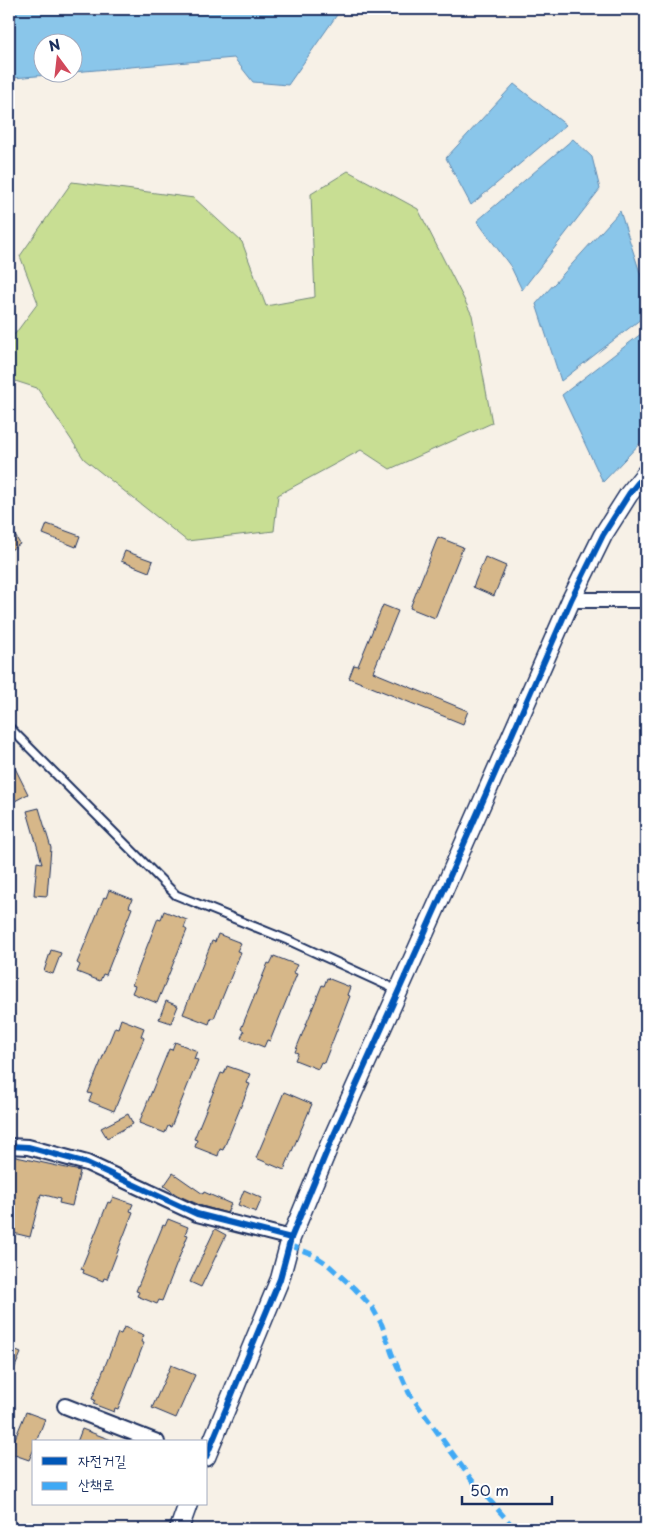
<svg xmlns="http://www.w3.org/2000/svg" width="655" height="1538" font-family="'Playpen Sans','Poor Story',sans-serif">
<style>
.green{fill:#c8de93;stroke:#728678}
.water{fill:#8ac6ea;stroke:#5e8ab2}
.building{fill:#d6b789;stroke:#1b2f5e}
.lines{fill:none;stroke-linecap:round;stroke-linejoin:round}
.service-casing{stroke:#1b2f5e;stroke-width:11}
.minor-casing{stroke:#1b2f5e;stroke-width:18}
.tertiary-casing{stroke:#1b2f5e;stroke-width:21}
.service{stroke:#fff;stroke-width:7}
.minor{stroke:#fff;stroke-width:14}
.tertiary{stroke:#fff;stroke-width:18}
.quiet{stroke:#3fa9f5;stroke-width:5;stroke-dasharray:10 5;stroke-linecap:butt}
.cycleway-casing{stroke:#fff;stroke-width:9}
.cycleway{stroke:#0057b8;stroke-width:6}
</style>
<rect width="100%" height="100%" fill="#f7f1e7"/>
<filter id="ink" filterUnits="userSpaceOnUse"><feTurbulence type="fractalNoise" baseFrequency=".02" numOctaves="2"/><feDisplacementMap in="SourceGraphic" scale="10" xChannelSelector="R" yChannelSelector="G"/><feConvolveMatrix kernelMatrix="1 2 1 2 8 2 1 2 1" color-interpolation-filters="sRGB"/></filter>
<g filter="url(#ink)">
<polygon class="green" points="348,171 418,209 472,315 492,423 390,469 361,450 278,495 274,531 187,541 84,459 37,388 9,379 9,335 15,334 38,303 20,256 72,182 194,198 242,242 266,306 315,297 311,194"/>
<g class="water">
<polygon points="9,9 341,9 288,85 253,82 234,58 73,72 72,42 42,42 42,72 71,73 13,78 9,83"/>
<polygon points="514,84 566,125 471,205 446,158"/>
<polygon points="573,139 592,157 600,189 522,290 511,267 477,221"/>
<polygon points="620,211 646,291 646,315 561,381 536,304"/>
<polygon points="646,330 646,437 603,482 562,395"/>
</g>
<g class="building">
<polygon points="47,524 80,536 76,547 43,534"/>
<polygon points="9,525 20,544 9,551"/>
<polygon points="438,537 463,547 435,618 410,608"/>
<polygon points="125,551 153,561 149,572 121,561"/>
<polygon points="485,557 506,566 494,596 473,587"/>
<polygon points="383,605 398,611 373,672 468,711 463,724 349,678 354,665 358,666"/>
<polygon points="9,756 28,794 15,801 9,789"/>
<polygon points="39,808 51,848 47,896 34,895 37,862 42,863 27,811"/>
<polygon points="109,890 132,899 129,907 132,908 106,975 103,974 100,981 77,972 80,965 77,963 104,897 106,898"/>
<polygon points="164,911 187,920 184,928 187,930 157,1003 132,993 135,986 132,985 158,918 161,919"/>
<polygon points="218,934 241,943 237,951 241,952 214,1018 211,1018 209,1024 183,1014 212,941 215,942"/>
<polygon points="51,950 61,953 53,974 44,971"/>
<polygon points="274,956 297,965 293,973 297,974 270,1041 267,1040 264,1047 241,1038 244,1031 241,1029 268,963 270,964"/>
<polygon points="327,978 350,987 347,995 350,996 324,1063 321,1062 318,1069 295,1060 298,1053 295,1052 322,985 324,986"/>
<polygon points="166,1001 178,1006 171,1023 159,1019"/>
<polygon points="121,1019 144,1028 141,1036 144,1038 114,1111 89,1101 92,1094 88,1093 115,1027 118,1028"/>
<polygon points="175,1042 197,1051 194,1059 198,1060 171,1127 168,1126 165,1133 139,1123 169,1049 172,1050"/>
<polygon points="227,1066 250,1074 246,1083 250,1084 223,1150 220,1149 218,1156 195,1147 197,1140 194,1139 221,1073 224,1074"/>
<polygon points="284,1092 312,1104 284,1170 256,1158"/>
<polygon points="128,1114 133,1124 107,1138 101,1128"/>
<polygon points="12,1156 80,1171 72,1206 59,1203 60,1199 41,1194 30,1237 9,1232 9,1167"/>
<polygon points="173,1173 203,1194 204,1192 231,1204 227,1213 202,1206 177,1195 164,1186"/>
<polygon points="244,1190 262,1198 256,1212 238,1205"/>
<polygon points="113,1197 133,1204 130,1211 133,1212 107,1279 104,1278 103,1281 83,1273 84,1270 81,1269 108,1202 110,1203"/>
<polygon points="168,1219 188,1227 185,1234 188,1235 162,1301 159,1300 157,1304 137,1296 139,1292 136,1291 163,1225 165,1226"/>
<polygon points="215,1229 226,1235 201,1287 190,1282"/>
<polygon points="124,1327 144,1335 141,1342 144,1343 118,1409 115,1408 114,1412 93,1404 95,1400 92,1399 118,1333 121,1334"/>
<polygon points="9,1348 21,1353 9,1381"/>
<polygon points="171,1365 195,1375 176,1418 152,1408"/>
<polygon points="26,1412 45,1419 36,1442 34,1442 34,1449 29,1460 9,1453"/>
<polygon points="82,1429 114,1441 114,1442 77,1442"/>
</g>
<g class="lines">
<defs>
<polyline id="service" points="9,727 176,895 290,941 397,990"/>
<g id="minor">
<polyline points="571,600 646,600"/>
<polyline points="9,1146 28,1147 87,1163 197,1214 291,1238"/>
<polyline points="65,1406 157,1442"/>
</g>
<g id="tertiary">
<polyline points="206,1457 280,1279 291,1238 329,1146 442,894 571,600 603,535 629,494 646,473"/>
<polyline points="179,1529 188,1504"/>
</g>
</defs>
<use href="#service" class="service-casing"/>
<use href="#minor" class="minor-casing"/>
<use href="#tertiary" class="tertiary-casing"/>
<use href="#service" class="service"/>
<use href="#minor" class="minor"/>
<use href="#tertiary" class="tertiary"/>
<polyline class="quiet" points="289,1245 314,1255 326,1263 354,1288 372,1307 382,1325 392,1354 409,1393 471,1479 515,1529"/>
<defs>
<g id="cycleway">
<polyline points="9,1146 28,1147 87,1163 197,1214 291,1238"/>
<polyline points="206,1457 280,1279 291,1238 329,1146 442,894 571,600 603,535 629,494 646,473"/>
</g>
</defs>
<use href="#cycleway" class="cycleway-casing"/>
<use href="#cycleway" class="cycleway"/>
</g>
</g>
<rect width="655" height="1538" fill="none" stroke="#fff" stroke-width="30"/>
<rect x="15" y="15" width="625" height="1508" fill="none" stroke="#1b2f5e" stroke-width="2" filter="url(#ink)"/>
<rect x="32" y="1440" width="175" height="65" fill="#ffffff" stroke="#a4acbf"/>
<rect x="42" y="1457" width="25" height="8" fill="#0057b8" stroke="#a4acbf"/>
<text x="78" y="1466" font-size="15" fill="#1b2f5e">자전거길</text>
<rect x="42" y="1482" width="25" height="8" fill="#3fa9f5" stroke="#a4acbf"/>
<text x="78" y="1490" font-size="15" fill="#1b2f5e">산책로</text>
<g transform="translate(58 58) rotate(345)"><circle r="24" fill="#ffffff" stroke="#a4acbf"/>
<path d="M0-4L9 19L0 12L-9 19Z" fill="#d1495b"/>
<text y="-8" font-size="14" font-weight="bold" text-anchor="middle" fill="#1b2f5e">N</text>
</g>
<path d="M462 1496v8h90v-8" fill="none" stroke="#1b2f5e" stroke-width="2.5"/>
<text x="470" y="1496" font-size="15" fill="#1b2f5e" stroke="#ffffff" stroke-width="4" paint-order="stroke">50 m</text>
</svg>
